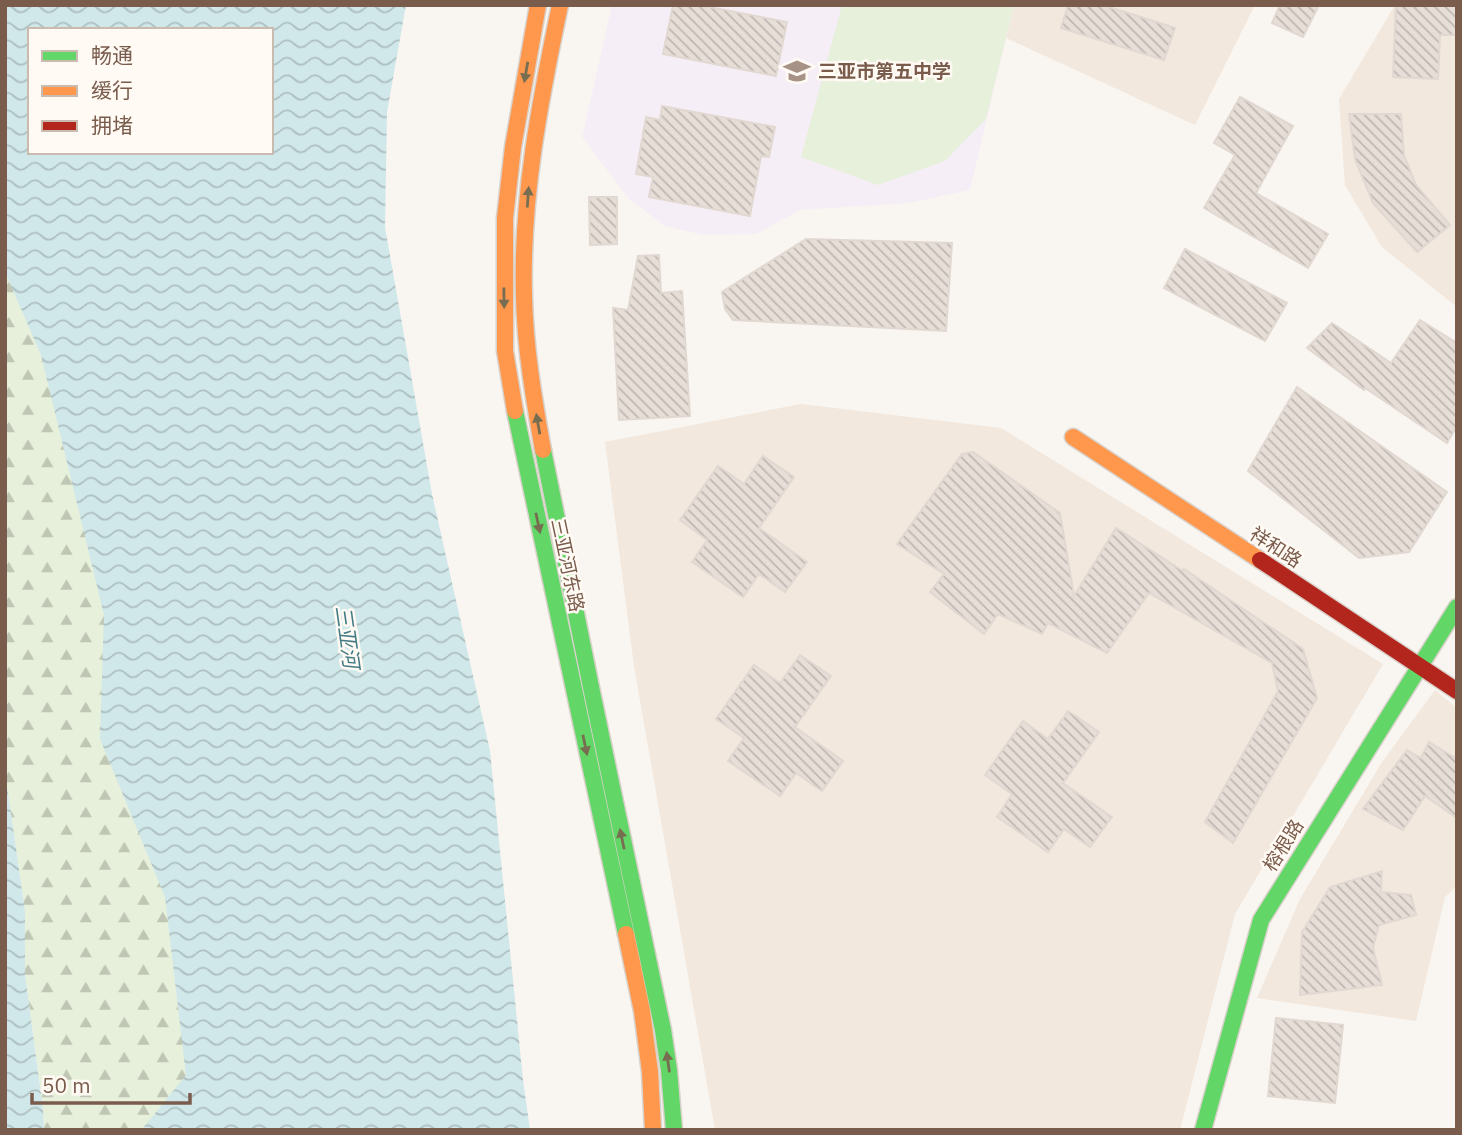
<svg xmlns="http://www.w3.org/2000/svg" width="1462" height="1135" font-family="'IBM Plex Sans','Noto Sans SC',sans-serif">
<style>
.residential{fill:#f2e8de}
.education{fill:#f6eef6}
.forest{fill:url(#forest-firs)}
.pitch{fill:#e7f0db}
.water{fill:url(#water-waves);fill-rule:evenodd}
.building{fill:url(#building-back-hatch);stroke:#e2d8d2;stroke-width:2}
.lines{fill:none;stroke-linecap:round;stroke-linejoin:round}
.fast-casing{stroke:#d9d2cb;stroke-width:19}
.slow-casing{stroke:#d9d2cb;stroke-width:19}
.jam-casing{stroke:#d9d2cb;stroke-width:19}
.fast{stroke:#63d668;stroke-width:16}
.slow{stroke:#ff974d;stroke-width:16}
.jam{stroke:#b3261e;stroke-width:16}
.oneway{fill:#776e51}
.labels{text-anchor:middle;stroke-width:5;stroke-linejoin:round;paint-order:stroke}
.poi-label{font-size:19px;font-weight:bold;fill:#7a5c4d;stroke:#fffaf3;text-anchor:start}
.street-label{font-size:19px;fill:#7a5c4d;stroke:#fffaf3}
.water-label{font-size:21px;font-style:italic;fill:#437c86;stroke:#fffaf3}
</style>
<defs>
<pattern id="forest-firs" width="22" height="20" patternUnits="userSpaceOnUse" patternTransform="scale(1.75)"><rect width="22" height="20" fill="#e7f0db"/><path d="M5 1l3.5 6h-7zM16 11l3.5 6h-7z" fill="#c0c6b4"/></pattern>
<pattern id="water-waves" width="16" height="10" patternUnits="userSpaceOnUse" patternTransform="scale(1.75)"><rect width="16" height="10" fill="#d0e8ea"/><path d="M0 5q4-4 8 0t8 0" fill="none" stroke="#aebfc0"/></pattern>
<pattern id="building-back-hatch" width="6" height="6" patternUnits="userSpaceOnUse" patternTransform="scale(1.75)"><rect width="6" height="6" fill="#e6ded7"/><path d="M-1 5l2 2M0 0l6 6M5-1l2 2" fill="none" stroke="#bfb7b1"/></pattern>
</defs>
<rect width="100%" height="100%" fill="#f9f5f0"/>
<g class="residential">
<polygon points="1014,5 1255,5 1195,125 1006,38"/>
<polygon points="1395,5 1457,5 1457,307 1382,247 1345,185 1339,99"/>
<polygon points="801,404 1001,428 1383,664 1235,914 1180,1130 715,1130 634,666 605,442"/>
<polygon points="1435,690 1457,708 1457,886 1445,897 1416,1021 1257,998 1300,899 1382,762"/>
</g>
<polygon class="education" points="612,5 1014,5 970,190 909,203 800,210 756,234 703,235 665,226 629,199 582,137"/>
<polygon class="forest" points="5,228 56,356 171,861 197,1074 157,1130 44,1130 43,1108 25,974 25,911 5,772"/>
<polygon class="pitch" points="842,5 1014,5 986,119 945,161 878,185 801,157"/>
<g class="water">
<path d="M5,5H406L387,112L385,227L432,494L490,751L523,1080L530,1130H144V1127L186,1075L165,897L100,739L104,615L41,355L5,272ZM30,30H271V152H30Z"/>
<polygon points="5,772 25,911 25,974 43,1109 44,1130 5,1130"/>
</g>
<g class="building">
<polygon points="673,5 699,5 787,22 776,76 663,54"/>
<polygon points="1068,5 1103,5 1175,28 1164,60 1061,28"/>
<polygon points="1280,5 1319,5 1303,37 1272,23"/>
<polygon points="1396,5 1457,5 1457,35 1440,35 1438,79 1393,77"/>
<polygon points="1240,97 1293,126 1256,193 1328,234 1308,268 1204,208 1235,155 1214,143"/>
<polygon points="662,106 775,127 769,157 761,156 750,216 649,197 653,177 636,174 646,117 660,120"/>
<polygon points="1349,114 1401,114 1404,155 1416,185 1450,225 1417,252 1373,203 1355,159"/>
<polygon points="589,197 617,197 617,244 590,245"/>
<polygon points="806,239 952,243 946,331 733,320 725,309 722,292"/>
<polygon points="1185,249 1287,303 1265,341 1164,288"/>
<polygon points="659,255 661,293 682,291 690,416 619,420 613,308 628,310 638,256"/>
<polygon points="1420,320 1457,343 1457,426 1447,443 1365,388 1364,390 1307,348 1332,323 1391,363"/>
<polygon points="1297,387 1447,492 1409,552 1359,558 1248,471"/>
<polygon points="973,452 1060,513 1074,596 1116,528 1183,571 1184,569 1303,649 1317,698 1233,843 1205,822 1278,691 1272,663 1149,593 1107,653 1048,623 1042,634 998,614 984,634 930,592 944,574 897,544 962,454"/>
<polygon points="763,456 794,477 759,528 807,562 785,592 759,574 743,597 692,562 707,540 680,520 718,466 744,484"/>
<polygon points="800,655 831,676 795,727 843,761 822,791 796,773 780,796 728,761 744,738 716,719 754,665 780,683"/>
<polygon points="1068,711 1099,732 1063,783 1112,817 1090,847 1064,829 1048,852 997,817 1012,794 985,775 1023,721 1048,739"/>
<polygon points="1429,742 1457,759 1457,818 1425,796 1403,830 1363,809 1407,750 1421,758"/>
<polygon points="1382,871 1381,892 1411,895 1416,915 1379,925 1373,948 1382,985 1300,995 1302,932 1330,887"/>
<polygon points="1276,1018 1343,1025 1335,1103 1268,1096"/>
</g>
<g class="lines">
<defs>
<g id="fast">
<polyline points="515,411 626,934"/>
<polyline points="543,450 592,692 663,1030 669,1070 674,1130"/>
<polyline points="1203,1130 1261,920 1457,607"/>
</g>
<g id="slow">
<polyline points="515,411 505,351 505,218 513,147 538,5"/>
<polyline points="1073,437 1260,560"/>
<path d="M543,450C534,400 525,348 524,296C521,198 540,101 560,5"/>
<polyline points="626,934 642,1011 650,1072 653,1130"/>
</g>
<polyline id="jam" points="1260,560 1457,691"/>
</defs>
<use href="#fast" class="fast-casing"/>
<use href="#slow" class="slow-casing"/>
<use href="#jam" class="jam-casing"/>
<use href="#fast" class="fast"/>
<use href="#slow" class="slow"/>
<use href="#jam" class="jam"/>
</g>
<defs><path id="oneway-solid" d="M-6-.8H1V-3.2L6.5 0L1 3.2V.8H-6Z" transform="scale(1.75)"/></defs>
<g class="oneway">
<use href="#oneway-solid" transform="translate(526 72) rotate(100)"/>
<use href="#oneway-solid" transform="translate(528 197) rotate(-86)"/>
<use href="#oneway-solid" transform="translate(504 298) rotate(89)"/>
<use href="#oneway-solid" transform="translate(538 424) rotate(-100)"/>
<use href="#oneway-solid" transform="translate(538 523) rotate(78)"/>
<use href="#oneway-solid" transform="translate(585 745) rotate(78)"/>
<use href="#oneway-solid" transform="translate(622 839) rotate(-102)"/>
<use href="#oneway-solid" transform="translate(668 1062) rotate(-98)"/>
</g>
<defs>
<symbol id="school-bare" viewBox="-9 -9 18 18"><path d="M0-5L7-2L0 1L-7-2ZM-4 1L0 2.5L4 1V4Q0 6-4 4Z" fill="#a69286" stroke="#fffaf3" stroke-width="2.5" paint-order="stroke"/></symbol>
</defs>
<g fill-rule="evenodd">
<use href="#school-bare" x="778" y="52" width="38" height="38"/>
</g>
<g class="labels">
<g class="poi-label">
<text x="818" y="78">三亚市第五中学</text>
</g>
<g class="street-label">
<text transform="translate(1276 547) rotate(33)" y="7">祥和路</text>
<text transform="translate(568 565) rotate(78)" y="7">三亚河东路</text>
<text transform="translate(1283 845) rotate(-58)" y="7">榕根路</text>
</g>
<g class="water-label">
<text transform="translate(347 637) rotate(82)" y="7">三亚河</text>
</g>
</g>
<rect width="1462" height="1135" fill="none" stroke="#7a5c4d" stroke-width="14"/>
<rect x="28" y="28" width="245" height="126" fill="#fffaf3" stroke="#cabbb1" stroke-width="2"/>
<rect x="42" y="51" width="35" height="10" fill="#63d668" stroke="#cabbb1" stroke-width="2"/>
<text x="91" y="63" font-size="21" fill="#7a5c4d">畅通</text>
<rect x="42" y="86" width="35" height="10" fill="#ff974d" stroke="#cabbb1" stroke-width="2"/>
<text x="91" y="98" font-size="21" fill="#7a5c4d">缓行</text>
<rect x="42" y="121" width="35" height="10" fill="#b3261e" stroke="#cabbb1" stroke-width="2"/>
<text x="91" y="133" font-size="21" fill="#7a5c4d">拥堵</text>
<path d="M32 1093v10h158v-10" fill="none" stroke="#7a5c4d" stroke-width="3.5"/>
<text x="42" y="1093" font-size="21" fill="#7a5c4d" stroke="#fffaf3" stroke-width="5" paint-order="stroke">50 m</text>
</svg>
